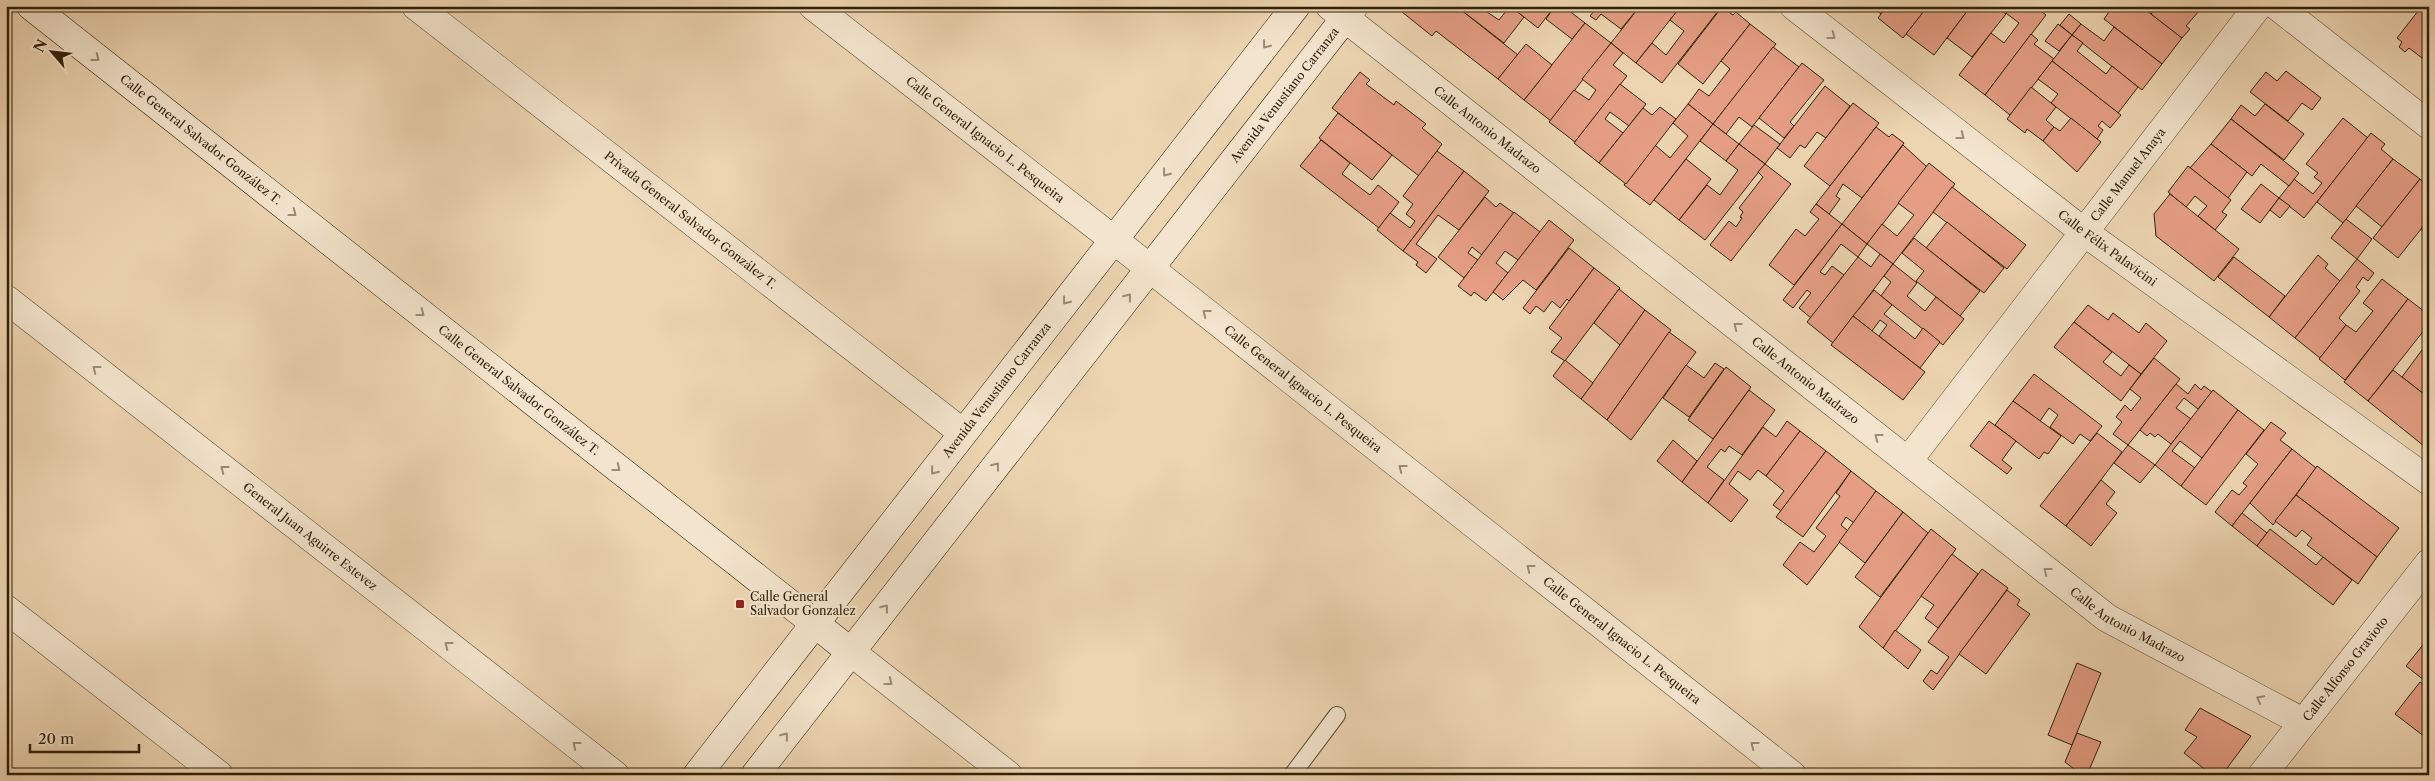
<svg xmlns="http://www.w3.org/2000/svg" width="2435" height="781" font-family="'Libre Caslon Text',serif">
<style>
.building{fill:#e59e84;stroke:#2f2009}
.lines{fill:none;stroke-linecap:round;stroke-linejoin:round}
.lane-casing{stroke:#5e4d33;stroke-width:18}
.street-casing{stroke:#5e4d33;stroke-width:29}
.secondary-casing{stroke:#2f2009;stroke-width:29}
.lane{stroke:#f3e4cd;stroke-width:16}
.street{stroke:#f3e4cd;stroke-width:28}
.secondary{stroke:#f3e4cd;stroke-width:28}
.oneway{stroke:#9b8c75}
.poi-dot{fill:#8f2418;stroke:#f3e4cd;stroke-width:2}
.labels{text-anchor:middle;stroke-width:4;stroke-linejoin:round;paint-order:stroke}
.street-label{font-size:12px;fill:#2f2009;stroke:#f3e4cd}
.poi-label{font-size:12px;fill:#2f2009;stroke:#f3e4cd;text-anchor:start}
</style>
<rect width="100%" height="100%" fill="#edd5b2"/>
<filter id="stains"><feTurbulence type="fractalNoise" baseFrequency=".004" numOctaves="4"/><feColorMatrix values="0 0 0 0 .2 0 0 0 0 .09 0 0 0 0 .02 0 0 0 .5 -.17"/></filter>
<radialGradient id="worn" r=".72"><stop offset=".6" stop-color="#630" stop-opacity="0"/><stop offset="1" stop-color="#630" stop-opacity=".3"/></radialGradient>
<g class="building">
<polygon points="1407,6 1456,6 1518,55 1498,79 1436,31 1432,36 1402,12"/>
<polygon points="1456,6 1492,6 1487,12 1499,20 1510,6 1524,17 1504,43"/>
<polygon points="1510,6 1555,6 1538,28"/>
<polygon points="1555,6 1563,6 1585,23 1572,39 1546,19"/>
<polygon points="1598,6 1630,6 1636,11 1621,29 1601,14 1596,20 1590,16"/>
<polygon points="1640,6 1681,6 1636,63 1611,43"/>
<polygon points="1681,6 1722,6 1662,83 1636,63 1652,43 1666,55 1684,31 1670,20"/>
<polygon points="1871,6 1887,6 1881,14"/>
<polygon points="1887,6 1928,6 1903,38 1878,18"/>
<polygon points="1928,6 1971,6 1934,55 1906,34"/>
<polygon points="1971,6 1995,6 2006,14 1972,57 1947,38"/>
<polygon points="2012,6 2035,6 2046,15 1985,95 1959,75 1991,33 2004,43 2019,23 2006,13"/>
<polygon points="2108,6 2141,6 2182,38 2162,64 2104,19 2111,9"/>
<polygon points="2141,6 2157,6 2151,14"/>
<polygon points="2157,6 2193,6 2199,11 2186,26 2190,29 2182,38 2151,14"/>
<polygon points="2422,6 2429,6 2429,49 2422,58 2409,48 2405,52 2399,47 2402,42 2397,38"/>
<polygon points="1722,7 1733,15 1736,12 1750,24 1703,84 1678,64"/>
<polygon points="2069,14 2081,24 2072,35 2060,25"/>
<polygon points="1585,23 1611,43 1551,121 1524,100"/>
<polygon points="1750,24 1776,44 1713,124 1688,104 1699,89 1709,96 1730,69 1721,61"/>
<polygon points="2058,24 2072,35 2059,51 2045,41"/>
<polygon points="2081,24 2104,41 2114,27 2162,64 2142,90 2072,35"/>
<polygon points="2031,34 2038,40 2034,44 2054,59 2010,115 1985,95"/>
<polygon points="2072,35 2083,43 2077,51 2106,74 2112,66 2138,87 2118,113 2052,61"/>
<polygon points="1611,43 1623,53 1613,65 1627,76 1575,142 1549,122 1574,90 1589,100 1596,90 1582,79"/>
<polygon points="1526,44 1552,65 1524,100 1498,79"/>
<polygon points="1773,47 1799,67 1752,127 1739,117 1726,134 1713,124"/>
<polygon points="2052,61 2121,115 2110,128 2102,121 2098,126 2103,130 2097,139 2051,103 2058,94 2038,79"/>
<polygon points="1802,63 1824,80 1790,122 1794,126 1784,138 1759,118"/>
<polygon points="2286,71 2321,98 2312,110 2302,103 2288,121 2250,92 2266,72 2277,81"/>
<polygon points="1360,72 1370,80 1366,84 1394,105 1396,101 1426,124 1422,128 1442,144 1419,176 1332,108"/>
<polygon points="1620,84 1646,104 1629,126 1610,112 1605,119 1623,133 1599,163 1574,143"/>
<polygon points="1825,86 1850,106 1826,138 1817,132 1805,148 1800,145 1790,158 1777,148"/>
<polygon points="2031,87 2056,107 2046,120 2054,127 2043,141 2027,129 2025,133 2007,119"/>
<polygon points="1853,103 1879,123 1830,186 1804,166"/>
<polygon points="1688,104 1713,124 1650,205 1624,185 1655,145 1670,158 1688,136 1673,123"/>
<polygon points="2265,104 2304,134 2284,160 2231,119 2241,105 2255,116"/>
<polygon points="1660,107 1676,119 1626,184 1599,163 1643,108 1652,115"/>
<polygon points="1338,113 1392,155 1372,180 1319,138"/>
<polygon points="2071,118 2101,142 2077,172 2043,141 2054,127 2060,131"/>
<polygon points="2343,118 2368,138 2304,218 2279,198 2294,179 2313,194 2322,183 2314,177 2318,173 2306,164"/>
<polygon points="2231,119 2299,173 2289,186 2261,164 2252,176 2211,144"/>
<polygon points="1713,124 1739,144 1726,161 1700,141"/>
<polygon points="1754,125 1780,144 1765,164 1739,144"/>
<polygon points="1876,127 1889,137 1892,134 1904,143 1862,198 1843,184 1836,196 1840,199 1829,214 1816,204"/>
<polygon points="2371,133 2385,144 2381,149 2393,159 2343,223 2317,202"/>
<polygon points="1321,140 1350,163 1342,174 1370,195 1378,185 1399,202 1379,228 1300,166"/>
<polygon points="1739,144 1765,164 1705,240 1679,220 1707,185 1720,195 1738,170 1726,161"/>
<polygon points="2211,144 2247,172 2228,198 2190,168"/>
<polygon points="1903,145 1927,167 1867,244 1842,224"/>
<polygon points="1437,151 1464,171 1403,251 1377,230 1390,213 1410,228 1415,221 1406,214 1413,204 1403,196"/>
<polygon points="1686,159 1711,179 1679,220 1654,200"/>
<polygon points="2393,159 2420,179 2382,227 2356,206"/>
<polygon points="1929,163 1955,184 1893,264 1867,244 1882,224 1897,236 1914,215 1898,203"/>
<polygon points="1765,164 1791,184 1731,261 1710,245 1729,221 1736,227 1742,218 1740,217 1743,212 1739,208 1763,177 1758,172"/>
<polygon points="2188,166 2231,200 2222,212 2227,215 2215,230 2198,216 2207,206 2195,196 2186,207 2168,192"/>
<polygon points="1464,171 1489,191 1459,230 1438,215 1416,244 1437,259 1426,273 1416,265 1418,262 1403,251"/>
<polygon points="2420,179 2429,187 2429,219 2398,258 2373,238"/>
<polygon points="2261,184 2279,198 2260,223 2241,209"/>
<polygon points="1952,187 2026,245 2007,269 1933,212"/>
<polygon points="2170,194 2239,249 2214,281 2156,236 2154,214"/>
<polygon points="1485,197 1496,207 1500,203 1514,213 1482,255 1472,247 1468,253 1478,260 1464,278 1438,257"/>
<polygon points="2279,198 2290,206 2280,218 2270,210"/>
<polygon points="1816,204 1842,224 1794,285 1769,265 1796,229 1805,236 1819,219 1810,212"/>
<polygon points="1514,212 1540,232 1518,260 1505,251 1496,263 1508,273 1486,301 1474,292 1471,296 1458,286"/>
<polygon points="2346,219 2372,239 2357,259 2331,238"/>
<polygon points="2429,219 2429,236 2421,229"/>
<polygon points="1549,220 1574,240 1536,290 1523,280 1503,300 1493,292"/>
<polygon points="1947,222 2004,268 1984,293 1926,248"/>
<polygon points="1842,224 1867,244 1858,257 1841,244 1820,272 1825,275 1832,266 1844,275 1811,318 1799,308 1811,293 1807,290 1793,308 1783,300"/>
<polygon points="1914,238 1980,291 1960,316 1916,281 1924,271 1902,253"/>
<polygon points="1569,248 1594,268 1569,301 1567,299 1560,308 1552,301 1544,312 1536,306 1530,314 1523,308"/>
<polygon points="1880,254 1893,264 1833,343 1807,322 1858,257 1871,267"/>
<polygon points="2318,255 2328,264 2325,268 2340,281 2295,338 2269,317"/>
<polygon points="2234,257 2285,296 2269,317 2218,277"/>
<polygon points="2357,259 2374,273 2368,281 2363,277 2356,287 2360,291 2339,318 2346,325 2320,358 2295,338"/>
<polygon points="1893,264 1917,283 1907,296 1925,311 1936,297 1964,319 1943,345 1881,296 1891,282 1884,276"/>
<polygon points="1594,268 1620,288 1565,361 1551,352 1562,338 1549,328"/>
<polygon points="2382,279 2408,299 2345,380 2319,359 2346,325 2356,332 2373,311 2363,303"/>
<polygon points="1619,289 1645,310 1620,345 1594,323"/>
<polygon points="1874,290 1892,305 1884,314 1915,339 1923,328 1940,342 1920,368 1879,336 1887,325 1880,320 1872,331 1853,316"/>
<polygon points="2408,299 2429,315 2429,324 2368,401 2344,382"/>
<polygon points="2088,305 2108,320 2113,313 2139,333 2146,323 2167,341 2141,374 2074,322"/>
<polygon points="1645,310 1671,330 1607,420 1581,399"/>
<polygon points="1853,316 1925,372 1903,400 1831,345"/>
<polygon points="2074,322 2112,352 2103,362 2121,376 2129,365 2141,374 2121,401 2054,347"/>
<polygon points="1669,332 1696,352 1631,440 1607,420"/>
<polygon points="2422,350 2429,355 2429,398 2402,377"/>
<polygon points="2154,358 2180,379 2128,445 2113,434 2122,422 2116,417 2125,405 2131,411 2141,398 2130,389"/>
<polygon points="1565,360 1593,383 1581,399 1553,376"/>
<polygon points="1715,363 1724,369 1689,417 1663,398 1686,365 1704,378"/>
<polygon points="1726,367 1751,387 1713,439 1688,420"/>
<polygon points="2393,370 2429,398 2429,450 2368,401"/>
<polygon points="2034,374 2102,426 2090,441 2080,434 2073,444 2050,427 2058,415 2049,408 2040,421 2013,401"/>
<polygon points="2176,384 2188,394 2195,384 2201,390 2204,386 2212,392 2198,409 2184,398 2176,408 2191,419 2171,444 2158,434 2155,437 2150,433 2147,436 2140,430"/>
<polygon points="1749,390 1775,410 1742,455 1729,446 1725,452 1721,449 1707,467 1724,480 1708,503 1682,482"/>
<polygon points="2213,390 2238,410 2202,458 2180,441 2172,451 2195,468 2181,486 2155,465"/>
<polygon points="2013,401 2061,436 2048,454 2044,452 2039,459 1995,425"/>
<polygon points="2238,410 2264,430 2206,505 2181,486"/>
<polygon points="1787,421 1800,431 1766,476 1758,470 1750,480 1738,471 1729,484 1748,500 1731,522 1708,503 1763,427 1776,437"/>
<polygon points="1989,421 2016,441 2002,460 2012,468 2007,474 1970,446"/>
<polygon points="2271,422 2286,433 2280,440 2292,449 2232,526 2215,512 2232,490 2239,495 2247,486 2243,483 2258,464 2246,454"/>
<polygon points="1800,431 1826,451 1781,511 1773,505 1784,491 1766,476"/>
<polygon points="2097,433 2122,452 2066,526 2040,506"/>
<polygon points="1673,440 1697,461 1682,482 1657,461"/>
<polygon points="2128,445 2155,465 2140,483 2114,463"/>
<polygon points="2292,449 2316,468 2273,525 2250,503"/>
<polygon points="1826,451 1851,471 1803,537 1776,517"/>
<polygon points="2317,466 2399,528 2377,557 2296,495"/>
<polygon points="1851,471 1876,491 1854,523 1846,517 1841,525 1848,531 1807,585 1783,565 1800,542 1814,552 1826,536 1816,528 1840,496 1836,493"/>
<polygon points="2101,480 2115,492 2106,504 2117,513 2091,546 2066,526"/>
<polygon points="1876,491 1903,512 1865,563 1839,542"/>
<polygon points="2296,495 2377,557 2358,584 2307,545 2312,538 2302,530 2296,537 2275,521"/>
<polygon points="1903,512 1928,533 1880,597 1855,577"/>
<polygon points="2242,513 2267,533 2257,546 2232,526"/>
<polygon points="1931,529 1956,549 1883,648 1859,627"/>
<polygon points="2270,529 2316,565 2323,557 2352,580 2333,605 2257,546"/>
<polygon points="1952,554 1978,574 1938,628 1925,618 1934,605 1921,596"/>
<polygon points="1982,569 2008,588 1933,690 1923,681 1931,670 1937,674 1949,657 1928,642"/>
<polygon points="2007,590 2020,600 2017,605 2030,614 1986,674 1959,654"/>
<polygon points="1895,630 1921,650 1908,669 1883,648"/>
<polygon points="2426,641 2429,643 2429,684 2406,666"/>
<polygon points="2077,663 2101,673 2072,745 2048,735"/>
<polygon points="2420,682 2429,689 2429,740 2395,714"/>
<polygon points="2200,708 2251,736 2222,775 2212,775 2184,753 2197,737 2185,730"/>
<polygon points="2077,733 2101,742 2087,775 2082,775 2065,762"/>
</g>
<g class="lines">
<defs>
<polyline id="lane" points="1292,775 1337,715"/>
<g id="street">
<path id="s1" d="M416,6L963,433"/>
<path id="s2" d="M813,6L1114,240L1792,775"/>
<path id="s3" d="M1354,6L1345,18L2107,618L2303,722"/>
<path id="s4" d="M1794,6L2084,232L2429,481"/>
<polyline points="2277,6 2429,125"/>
<path id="s5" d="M6,299L615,775"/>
<path id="s6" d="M1908,461L2258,6"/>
<polyline points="6,609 219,775"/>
<polyline points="851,652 1008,775"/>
<path id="s7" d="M2262,775L2429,563"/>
</g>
<g id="secondary">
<path id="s8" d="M31,6L851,652"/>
<path id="s9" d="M697,775L1296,6"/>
<path id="s10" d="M755,775L1345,18L1330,6"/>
</g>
</defs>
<use href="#lane" class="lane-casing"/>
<use href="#street" class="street-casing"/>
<use href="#secondary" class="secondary-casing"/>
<use href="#lane" class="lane"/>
<use href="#street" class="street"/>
<use href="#secondary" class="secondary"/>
</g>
<defs><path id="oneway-chevron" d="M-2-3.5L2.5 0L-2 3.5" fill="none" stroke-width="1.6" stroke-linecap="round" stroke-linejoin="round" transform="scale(1.25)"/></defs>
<g class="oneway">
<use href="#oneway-chevron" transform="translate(1832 36) rotate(38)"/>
<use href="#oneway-chevron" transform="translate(1266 45) rotate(128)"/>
<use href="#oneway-chevron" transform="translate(96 58) rotate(38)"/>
<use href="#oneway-chevron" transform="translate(1961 136) rotate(38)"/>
<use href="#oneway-chevron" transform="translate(1166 173) rotate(128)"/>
<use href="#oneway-chevron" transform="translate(293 213) rotate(38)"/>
<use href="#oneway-chevron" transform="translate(1128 297) rotate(-52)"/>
<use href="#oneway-chevron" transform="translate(1066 301) rotate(128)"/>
<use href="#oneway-chevron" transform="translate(421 313) rotate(38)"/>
<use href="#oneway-chevron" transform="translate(1206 313) rotate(-142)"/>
<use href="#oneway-chevron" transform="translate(1737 326) rotate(-142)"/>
<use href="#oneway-chevron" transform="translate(96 369) rotate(-142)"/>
<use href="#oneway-chevron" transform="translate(1878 437) rotate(-142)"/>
<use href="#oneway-chevron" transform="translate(996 466) rotate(-52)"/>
<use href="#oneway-chevron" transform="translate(617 468) rotate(38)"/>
<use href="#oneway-chevron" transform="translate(1402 468) rotate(-142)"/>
<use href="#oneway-chevron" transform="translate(224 469) rotate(-142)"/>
<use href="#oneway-chevron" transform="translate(934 471) rotate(128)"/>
<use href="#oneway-chevron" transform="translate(1530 568) rotate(-142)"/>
<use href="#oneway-chevron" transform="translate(2047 571) rotate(-142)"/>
<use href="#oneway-chevron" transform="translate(885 608) rotate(-52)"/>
<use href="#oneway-chevron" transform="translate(448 645) rotate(-142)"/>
<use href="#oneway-chevron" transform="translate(889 682) rotate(38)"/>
<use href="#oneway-chevron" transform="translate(2260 699) rotate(-152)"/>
<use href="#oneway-chevron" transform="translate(785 736) rotate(-52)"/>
<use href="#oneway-chevron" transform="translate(576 745) rotate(-142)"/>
<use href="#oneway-chevron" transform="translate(1754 745) rotate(-142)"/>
</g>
<rect class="poi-dot" x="735" y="599" width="10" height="10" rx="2.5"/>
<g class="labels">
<g class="street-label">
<text dy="4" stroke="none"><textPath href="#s10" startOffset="862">Avenida Venustiano Carranza</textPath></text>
<text dy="4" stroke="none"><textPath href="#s3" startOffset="196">Calle Antonio Madrazo</textPath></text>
<text dy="4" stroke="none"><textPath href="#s8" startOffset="216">Calle General Salvador González T.</textPath></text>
<text dy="4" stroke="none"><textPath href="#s2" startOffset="218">Calle General Ignacio L. Pesqueira</textPath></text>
<text dy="4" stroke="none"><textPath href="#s6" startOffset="361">Calle Manuel Anaya</textPath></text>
<text dy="4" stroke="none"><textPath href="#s1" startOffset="348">Privada General Salvador González T.</textPath></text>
<text dy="4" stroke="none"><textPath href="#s4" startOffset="396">Calle Félix Palavicini</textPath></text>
<text dy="4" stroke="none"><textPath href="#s3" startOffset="601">Calle Antonio Madrazo</textPath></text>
<text dy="4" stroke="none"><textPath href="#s2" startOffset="622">Calle General Ignacio L. Pesqueira</textPath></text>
<text dy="4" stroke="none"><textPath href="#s8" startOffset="621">Calle General Salvador González T.</textPath></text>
<text dy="4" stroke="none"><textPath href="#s9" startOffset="488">Avenida Venustiano Carranza</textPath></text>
<text dy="4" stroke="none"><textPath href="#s5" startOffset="386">General Juan Aguirre Estevez</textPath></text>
<text dy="4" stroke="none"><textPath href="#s3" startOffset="1006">Calle Antonio Madrazo</textPath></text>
<text dy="4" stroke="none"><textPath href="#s2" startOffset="1028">Calle General Ignacio L. Pesqueira</textPath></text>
<text dy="4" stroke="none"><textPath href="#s7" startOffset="135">Calle Alfonso Gravioto</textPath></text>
</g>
<g class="poi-label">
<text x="750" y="601">Calle General<tspan x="750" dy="14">Salvador Gonzalez</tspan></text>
</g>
</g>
<rect width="2435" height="781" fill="none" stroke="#edd5b2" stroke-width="25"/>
<rect x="8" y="8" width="2420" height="766" fill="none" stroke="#2f2009" stroke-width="2.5"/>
<rect x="12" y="12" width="2410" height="756" fill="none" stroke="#2f2009"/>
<g transform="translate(52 52) rotate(298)" stroke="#f3e4cd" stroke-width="4" paint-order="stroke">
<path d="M0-4L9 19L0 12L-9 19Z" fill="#2f2009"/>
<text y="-8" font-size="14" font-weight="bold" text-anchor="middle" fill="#2f2009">N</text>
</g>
<path d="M30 744v8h109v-8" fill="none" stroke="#2f2009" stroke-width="2.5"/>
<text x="38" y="744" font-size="15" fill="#2f2009" stroke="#f3e4cd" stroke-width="4" paint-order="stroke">20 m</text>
<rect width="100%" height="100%" filter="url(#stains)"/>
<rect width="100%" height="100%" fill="url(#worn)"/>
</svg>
